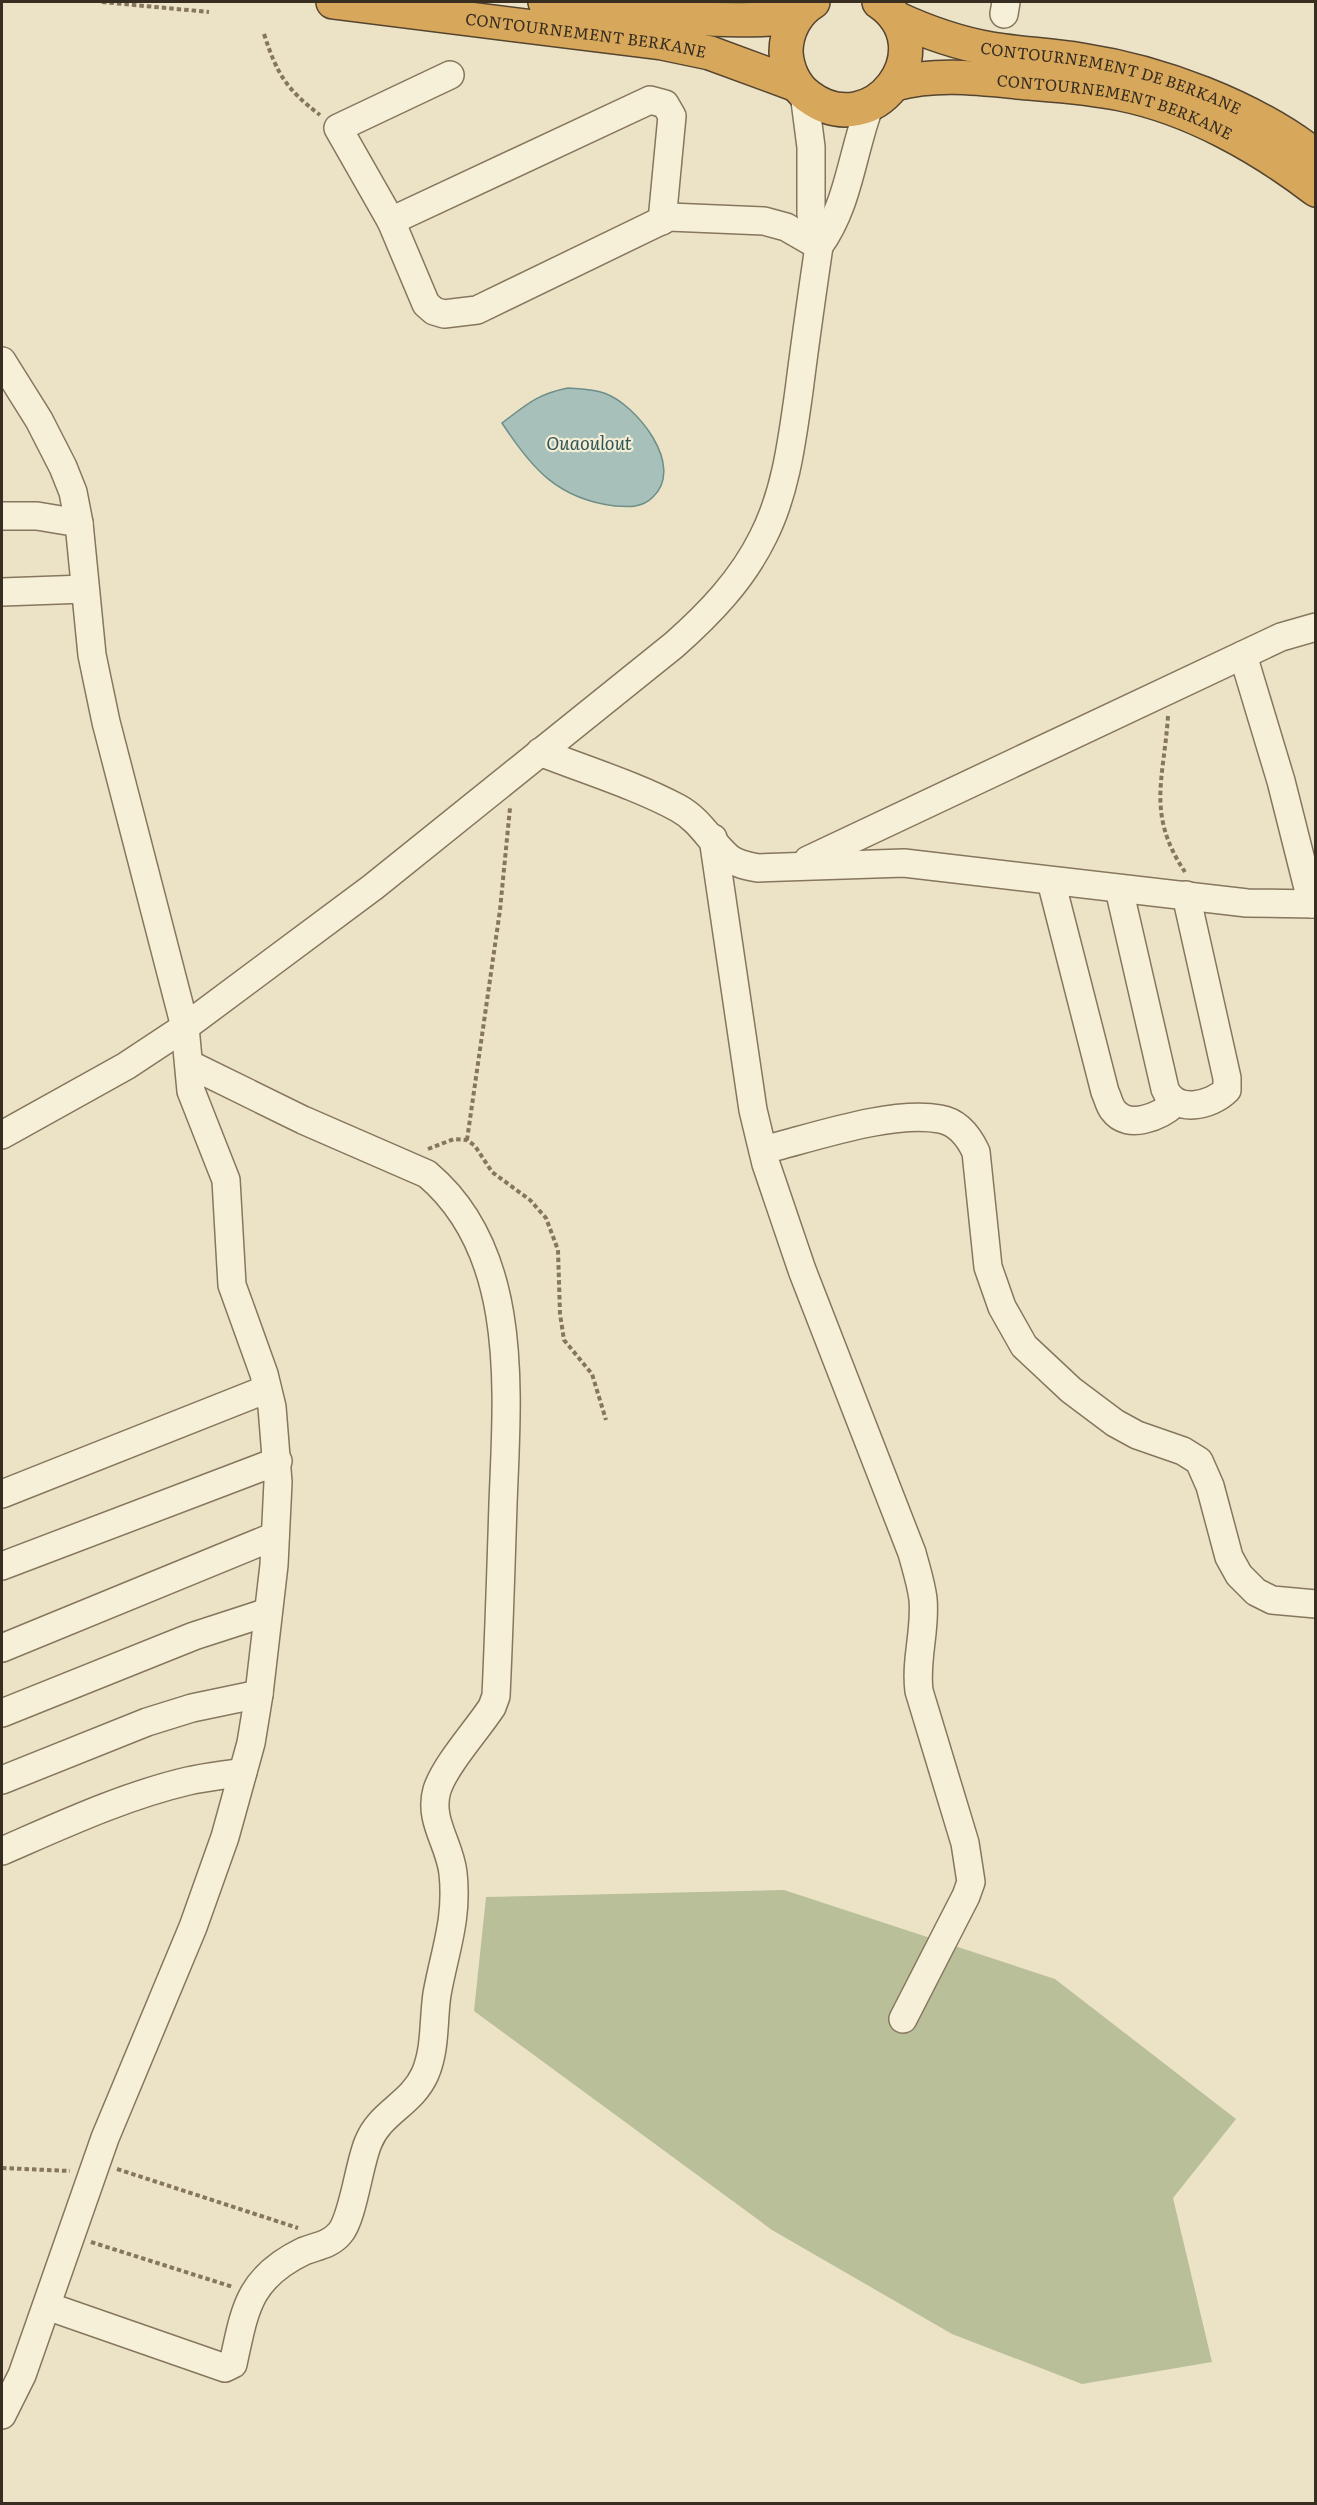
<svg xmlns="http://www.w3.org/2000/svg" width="1317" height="2505" font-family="Literata,serif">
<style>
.cemetery{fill:#b8bf99}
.water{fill:#a7c0ba;stroke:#6e8e88;stroke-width:1.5}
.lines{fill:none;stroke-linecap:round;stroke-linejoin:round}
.minor-casing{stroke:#86765d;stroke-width:30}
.highway-casing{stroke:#554430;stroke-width:36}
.path{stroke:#86765d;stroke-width:4;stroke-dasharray:4.5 3;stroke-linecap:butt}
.minor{stroke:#f7f0d9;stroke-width:27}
.highway{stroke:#d7a85b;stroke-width:33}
.labels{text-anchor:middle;stroke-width:4.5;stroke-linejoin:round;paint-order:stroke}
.street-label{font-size:16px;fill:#372d20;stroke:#f4edd5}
.water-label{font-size:18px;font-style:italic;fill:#305656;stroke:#f4edd5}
</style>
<rect width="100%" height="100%" fill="#ece3c6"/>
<polygon class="cemetery" points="784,1890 1055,1979 1236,2119 1173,2198 1212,2362 1082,2384 952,2334 772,2230 474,2011 486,1897"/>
<path class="water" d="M568,388C579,389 592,389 604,393C636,404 686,466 653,497C642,508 629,507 615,506C558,499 532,469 502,423C526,405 537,394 568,388Z"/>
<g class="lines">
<defs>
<g id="minor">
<polyline points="1004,14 1006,2"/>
<polyline points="450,75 338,128 391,221 426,304 434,311 444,314 477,310 669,217 764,221 786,227 819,246"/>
<polyline points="391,221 650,100 665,104 672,116 662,221"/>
<path d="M819,246C849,205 852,152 870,105"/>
<polyline points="2,361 39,420 63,467 73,492 79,523 92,655 106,722 185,1027 191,1091 226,1180 232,1285 264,1374 272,1407 278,1482 274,1565 259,1694 251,1743 225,1837 193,1927 105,2138 22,2375 2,2415"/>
<polyline points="2,516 37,516 79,523"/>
<polyline points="2,592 85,589"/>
<polyline points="1243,655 1281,781 1312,904"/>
<path d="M540,752C585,770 635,785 678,808C700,820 710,841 728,857C736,864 747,866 758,868L904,863L1247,903L1316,904"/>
<path d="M713,838L753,1110L766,1164L802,1270L912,1553C916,1568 921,1583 923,1599C926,1630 915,1660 919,1691L965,1843L971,1882L966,1896L903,2019"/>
<polyline points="808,860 1281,637 1316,627"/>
<path d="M1051,881L1105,1092C1108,1098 1109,1105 1113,1110C1128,1131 1161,1116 1175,1103"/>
<path d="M1119,889L1165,1089C1175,1114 1211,1106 1227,1090V1078L1186,895"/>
<path d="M2,1135L126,1066L185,1027L373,887L674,645C709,614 742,580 763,537C786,492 792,440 799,391C805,343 812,294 819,246L811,214V147L804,93"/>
<path d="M763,1150C812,1138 891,1110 940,1119C958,1122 969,1137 976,1152L988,1267L1002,1307L1024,1346L1071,1390L1115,1423L1137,1435L1183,1451L1199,1461L1210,1486L1229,1557L1239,1575L1256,1592L1272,1600L1316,1604"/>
<polyline points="2,1494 267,1389"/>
<polyline points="2,1566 278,1461"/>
<polyline points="2,1648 275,1536"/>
<polyline points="2,1713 194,1636 268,1612"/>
<polyline points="2,1780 147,1722 192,1708 259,1694"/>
<path d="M2,1851C62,1825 124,1796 188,1781C206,1777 225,1775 243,1772"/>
<path d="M47,2306L225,2368L233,2364C245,2309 248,2278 304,2251C317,2246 330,2245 340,2233C353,2218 359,2164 368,2143C380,2112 411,2105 425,2074C436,2048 433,2021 437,1994C445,1950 458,1919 453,1873C450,1844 428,1820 437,1790C445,1765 477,1730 492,1707L496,1696C499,1632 501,1568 503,1504C507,1394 521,1253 427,1174L303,1120L189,1064"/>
</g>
<g id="highway">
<path id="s1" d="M333,2L662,43L710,53L797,85"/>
<path d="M545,2C629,12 712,26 797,17"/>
<path d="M813,2C796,12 786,32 786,52C787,68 794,86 808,96C873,146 946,48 879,2"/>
<path id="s2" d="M896,18C926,32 957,43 991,49C1021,54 1051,55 1081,60C1160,72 1252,106 1316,156"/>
<path id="s3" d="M895,84C935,73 977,78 1017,82C1052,85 1088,87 1121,94C1191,108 1260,147 1316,190"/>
</g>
</defs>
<use href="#minor" class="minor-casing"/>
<use href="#highway" class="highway-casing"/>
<g class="path">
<polyline points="102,2 209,12"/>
<path d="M264,34C277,74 286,89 320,115"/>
<path d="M1168,716C1164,779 1146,814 1185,872"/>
<polyline points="467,1140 500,910 510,808"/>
<polyline points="428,1149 454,1139 467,1140 475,1146 492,1172 530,1200 546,1218 558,1250 560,1314 564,1340 592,1374 606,1420"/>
<polyline points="2,2168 70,2171"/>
<polyline points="117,2169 298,2228"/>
<polyline points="91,2242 233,2287"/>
</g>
<use href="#minor" class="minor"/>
<use href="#highway" class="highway"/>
</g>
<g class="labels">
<g class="street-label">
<text dy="6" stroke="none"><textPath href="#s1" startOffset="255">CONTOURNEMENT BERKANE</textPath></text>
<text dy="6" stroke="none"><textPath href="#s2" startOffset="224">CONTOURNEMENT DE BERKANE</textPath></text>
<text dy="6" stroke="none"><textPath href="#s3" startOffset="224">CONTOURNEMENT BERKANE</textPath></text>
</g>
<g class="water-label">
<text x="589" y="450">Ouaoulout</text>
</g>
</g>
<rect width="1317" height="2505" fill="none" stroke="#372d20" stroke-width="6"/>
</svg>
